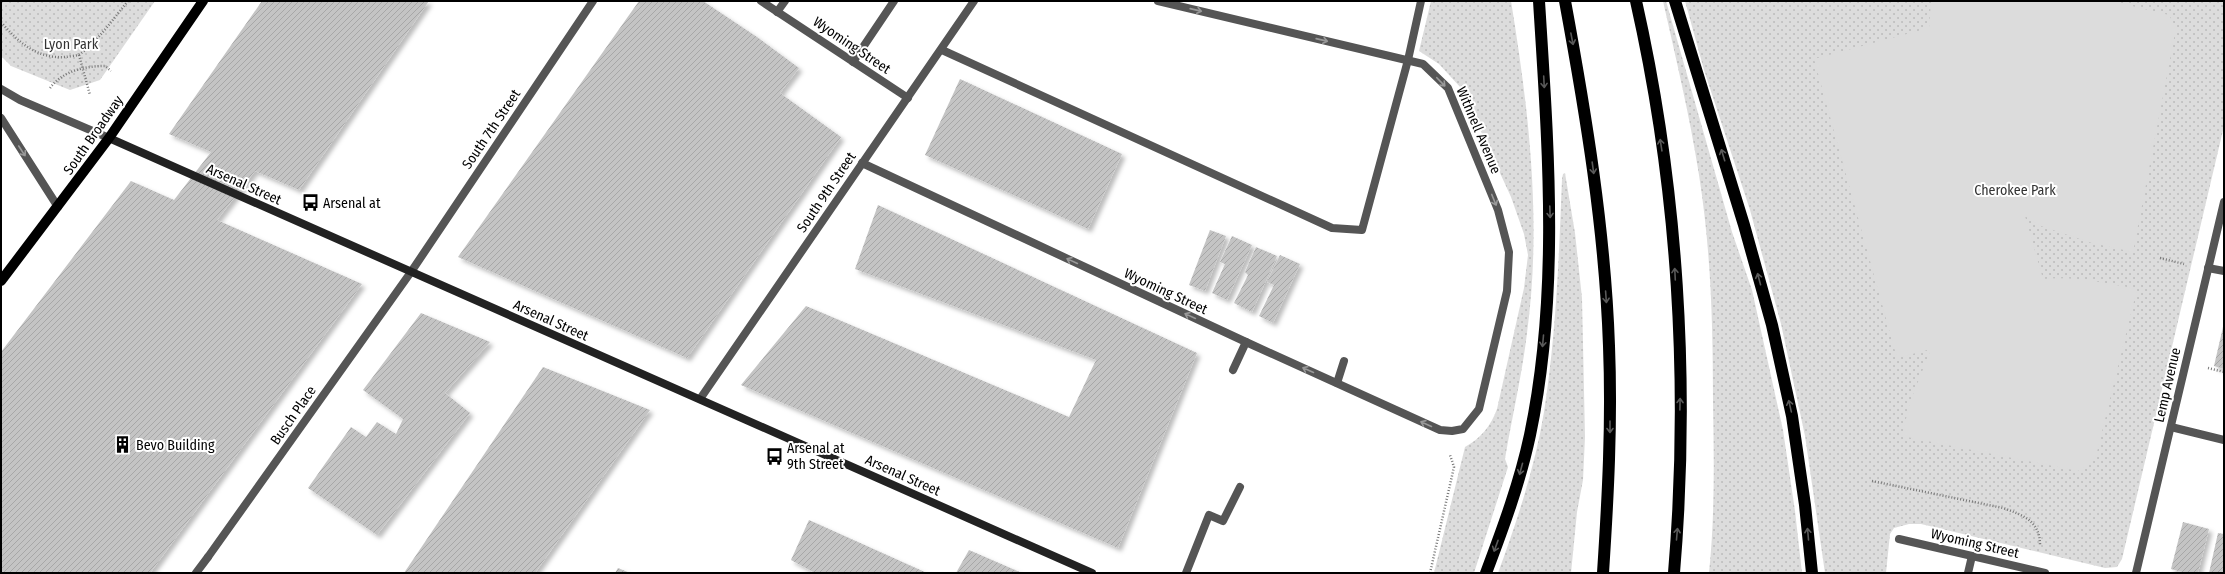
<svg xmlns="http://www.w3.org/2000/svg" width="2225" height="574" font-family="'Fira Sans Condensed',sans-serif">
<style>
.grass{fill:url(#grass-dots)}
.garden{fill:#dcdcdc}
.building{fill:url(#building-hatch);filter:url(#shadow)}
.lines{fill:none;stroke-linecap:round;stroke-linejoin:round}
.path{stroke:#777;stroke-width:2.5;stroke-dasharray:1 2;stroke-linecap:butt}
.service{stroke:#555;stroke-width:8}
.minor{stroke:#555;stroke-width:8}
.secondary{stroke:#222;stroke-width:8}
.primary{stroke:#000;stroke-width:10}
.motorway{stroke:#000;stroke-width:12}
.oneway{stroke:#999}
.oneway2{stroke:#595959}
.labels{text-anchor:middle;stroke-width:4;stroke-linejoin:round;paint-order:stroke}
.park-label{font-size:14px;fill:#333;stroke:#fff}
.street-label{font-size:14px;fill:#000;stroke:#fff}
.poi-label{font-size:14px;fill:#000;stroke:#fff;text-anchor:start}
</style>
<defs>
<pattern id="grass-dots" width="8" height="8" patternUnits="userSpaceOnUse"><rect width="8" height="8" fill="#dcdcdc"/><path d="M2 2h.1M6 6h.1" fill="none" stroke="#bbb" stroke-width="1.8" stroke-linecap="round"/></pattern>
<pattern id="building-hatch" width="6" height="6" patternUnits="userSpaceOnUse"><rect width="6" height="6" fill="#c4c4c4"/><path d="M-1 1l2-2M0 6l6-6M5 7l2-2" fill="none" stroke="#a7a7a7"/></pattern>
<filter id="shadow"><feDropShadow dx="3.5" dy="3.5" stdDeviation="2" flood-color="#0004"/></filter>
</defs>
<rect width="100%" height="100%" fill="#fff"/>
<g class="grass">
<polygon points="1,1 155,1 100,80 70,90 11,66 1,56"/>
<path d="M1431,1H1511C1529,111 1542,222 1527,333C1522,375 1512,417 1505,459L1508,467L1474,573H1434L1465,447C1482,437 1490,427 1497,409L1524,288L1528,255L1524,234L1511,197L1461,88L1439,64L1419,51Z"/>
<path d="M1663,1H1666L1732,232L1752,290L1783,430L1795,511L1802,573H1709C1715,516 1714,458 1713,401C1713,326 1711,250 1699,175C1690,117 1676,59 1663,1Z"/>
<polygon points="1685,1 2224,1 2224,126 2122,559 2117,567 2105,568 1921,524 1909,524 1894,528 1890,534 1886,573 1825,573 1805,436 1781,324 1750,210 1704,70"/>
<path d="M1565,173L1575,233L1582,298L1585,437L1583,480L1577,512L1571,573H1498C1517,521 1535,467 1544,412C1556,336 1559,257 1562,179L1563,174Z"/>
</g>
<path class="garden" d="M1931,1H2111L2169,15L2176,28L2133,252L2092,243L2041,226L2025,216L2043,279C2074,276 2106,283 2137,289L2095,460L2078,471L1902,436L1910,402L1931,349L1897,358L1814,59L1929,28Z"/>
<g class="building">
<polygon points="262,1 429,1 299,190 255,171 217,220 362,284 150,573 1,573 1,352 131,181 174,200 211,152 169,134"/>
<polygon points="639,1 703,1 757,37 799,68 780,93 841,137 687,358 458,257"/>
<polygon points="960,79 1122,154 1088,229 925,155"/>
<polygon points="878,205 1197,353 1118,548 741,385 806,306 1069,417 1096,360 855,269"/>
<polygon points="1210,230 1226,236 1205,291 1189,285"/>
<polygon points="1232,236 1252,245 1227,300 1212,293 1225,264 1220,262"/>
<polygon points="1256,247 1277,256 1252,312 1234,303 1248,275 1245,272"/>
<polygon points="1280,255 1300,264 1273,323 1259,316 1274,285 1267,282"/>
<polygon points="421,313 490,342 445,393 470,413 377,535 308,488 351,427 366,437 377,422 396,434 403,419 363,390"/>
<polygon points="2223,327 2224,327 2224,369 2214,366"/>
<polygon points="543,367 650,410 535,573 404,573"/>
<polygon points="809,520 927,573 815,573 791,560"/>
<polygon points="2183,522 2209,529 2198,573 2186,573 2171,569"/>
<polygon points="2218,533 2224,534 2224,573 2209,573"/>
<polygon points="969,550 1022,573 956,573"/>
<polygon points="618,568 630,573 615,573"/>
</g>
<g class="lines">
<g class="path">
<path d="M1,22C19,43 37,59 66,57C70,56 77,56 80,54C99,40 113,19 128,1"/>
<polyline points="79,55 90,95"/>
<path d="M50,88C63,71 84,66 105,66L111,71"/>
<polyline points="2160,258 2184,264"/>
<polyline points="2208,368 2224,372"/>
<path d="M1872,481L2003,508C2023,515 2040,521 2040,545"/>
<polyline points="1430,573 1454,467 1450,455"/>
</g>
<g class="service">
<polyline points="777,12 785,1"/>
<polyline points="942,50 1332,228 1362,230 1408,60 1421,1"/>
<polyline points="853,62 894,1"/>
<polyline points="1233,370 1246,342"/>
<polyline points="1337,383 1344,361"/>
<polyline points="2171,427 2224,440"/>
<polyline points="196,573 208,557"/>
<polyline points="1186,573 1209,515 1223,521 1240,487"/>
<polyline points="1968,573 1972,556"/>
</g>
<g class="minor">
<polyline points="761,1 908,98"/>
<polyline points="1,89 20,100 109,138"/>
<polyline points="1,118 58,207"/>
<polyline points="862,163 1246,342 1440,430 1452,431 1463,429 1479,409 1507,291 1509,252 1498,210 1448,88 1423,64 1158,1"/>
<polyline points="2208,268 2224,271"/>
<polyline points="700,399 974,1"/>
<polyline points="1899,539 2045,573"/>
<polyline points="208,557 411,272 593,1"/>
<polyline points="2136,573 2224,202"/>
</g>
<polyline class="secondary" points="109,138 1092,573"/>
<polyline class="primary" points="1,281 109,138 203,1"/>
<g class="motorway">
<path d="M1565,1C1586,115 1605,230 1609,346C1612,422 1608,497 1603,573"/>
<path d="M1636,1C1678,187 1690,383 1674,573"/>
<polyline points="1675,1 1744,225 1772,325 1792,416 1805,505 1812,573"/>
<path d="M1486,573C1503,528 1520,482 1530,435C1560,292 1548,145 1539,1"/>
</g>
</g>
<defs><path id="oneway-shaft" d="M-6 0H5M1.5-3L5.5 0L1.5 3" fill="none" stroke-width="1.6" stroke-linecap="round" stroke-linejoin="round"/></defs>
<g class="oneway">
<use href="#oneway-shaft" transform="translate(1196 10) rotate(13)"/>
<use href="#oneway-shaft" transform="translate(1322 40) rotate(13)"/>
<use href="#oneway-shaft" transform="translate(1441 82) rotate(46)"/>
<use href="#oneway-shaft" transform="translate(22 151) rotate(57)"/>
<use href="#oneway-shaft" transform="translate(1494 200) rotate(68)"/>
<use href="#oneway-shaft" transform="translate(1072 261) rotate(-155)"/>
<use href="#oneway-shaft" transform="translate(1190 316) rotate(-155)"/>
<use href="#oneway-shaft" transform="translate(1308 370) rotate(-156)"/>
<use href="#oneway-shaft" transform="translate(1426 424) rotate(-156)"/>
</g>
<g class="oneway2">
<use href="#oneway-shaft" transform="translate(1572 39) rotate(79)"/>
<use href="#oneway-shaft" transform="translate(1544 82) rotate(87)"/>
<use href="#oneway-shaft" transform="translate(1661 145) rotate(-99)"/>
<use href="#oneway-shaft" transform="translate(1723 155) rotate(-107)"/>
<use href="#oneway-shaft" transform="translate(1593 168) rotate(82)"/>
<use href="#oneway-shaft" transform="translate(1550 212) rotate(88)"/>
<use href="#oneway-shaft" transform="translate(1675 274) rotate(-93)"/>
<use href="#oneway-shaft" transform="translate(1759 279) rotate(-105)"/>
<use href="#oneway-shaft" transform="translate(1606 297) rotate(86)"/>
<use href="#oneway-shaft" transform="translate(1543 341) rotate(95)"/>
<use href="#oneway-shaft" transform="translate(1680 404) rotate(-89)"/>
<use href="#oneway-shaft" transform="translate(1790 406) rotate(-103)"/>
<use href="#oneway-shaft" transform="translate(1610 427) rotate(90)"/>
<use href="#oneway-shaft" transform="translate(1521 469) rotate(105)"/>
<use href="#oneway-shaft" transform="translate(1677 534) rotate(-85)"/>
<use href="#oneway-shaft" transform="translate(1808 534) rotate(-95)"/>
<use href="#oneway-shaft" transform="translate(1496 546) rotate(110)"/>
</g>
<defs>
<symbol id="bus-bare" viewBox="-9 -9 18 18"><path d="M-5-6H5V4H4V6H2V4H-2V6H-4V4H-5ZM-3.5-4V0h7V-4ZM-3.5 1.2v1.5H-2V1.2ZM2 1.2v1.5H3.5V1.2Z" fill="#000" stroke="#fff" stroke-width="2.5" paint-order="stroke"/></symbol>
<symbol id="building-bare" viewBox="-9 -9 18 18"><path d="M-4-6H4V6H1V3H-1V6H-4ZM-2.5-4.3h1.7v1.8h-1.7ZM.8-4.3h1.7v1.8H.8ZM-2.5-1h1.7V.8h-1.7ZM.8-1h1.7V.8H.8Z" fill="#000" stroke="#fff" stroke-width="2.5" paint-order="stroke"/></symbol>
</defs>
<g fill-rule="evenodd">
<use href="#bus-bare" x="298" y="190" width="25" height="25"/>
<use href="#building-bare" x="110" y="432" width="25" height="25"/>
<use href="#bus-bare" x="762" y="444" width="25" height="25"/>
</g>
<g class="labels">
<g class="park-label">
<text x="71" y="49">Lyon Park</text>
<text x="2015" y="195">Cherokee Park</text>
</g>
<g class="street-label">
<text transform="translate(852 45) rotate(34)" y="5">Wyoming Street</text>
<text transform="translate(491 129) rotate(-56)" y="5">South 7th Street</text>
<text transform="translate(1479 130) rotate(67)" y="5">Withnell Avenue</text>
<text transform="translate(93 135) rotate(-55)" y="5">South Broadway</text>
<text transform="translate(244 184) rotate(24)" y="5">Arsenal Street</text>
<text transform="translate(826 192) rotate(-56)" y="5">South 9th Street</text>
<text transform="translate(1166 291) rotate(25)" y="5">Wyoming Street</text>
<text transform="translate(551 320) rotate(24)" y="5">Arsenal Street</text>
<text transform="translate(2167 385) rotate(-77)" y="5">Lemp Avenue</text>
<text transform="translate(293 415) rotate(-55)" y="5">Busch Place</text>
<text transform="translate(903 475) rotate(24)" y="5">Arsenal Street</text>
<text transform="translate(1975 543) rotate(13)" y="5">Wyoming Street</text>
</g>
<g class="poi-label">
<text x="323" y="208">Arsenal at</text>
<text x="136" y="450">Bevo Building</text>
<text x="787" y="453">Arsenal at<tspan x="787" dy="16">9th Street</tspan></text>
</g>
</g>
<rect width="2225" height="574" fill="none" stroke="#000000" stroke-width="4"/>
</svg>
